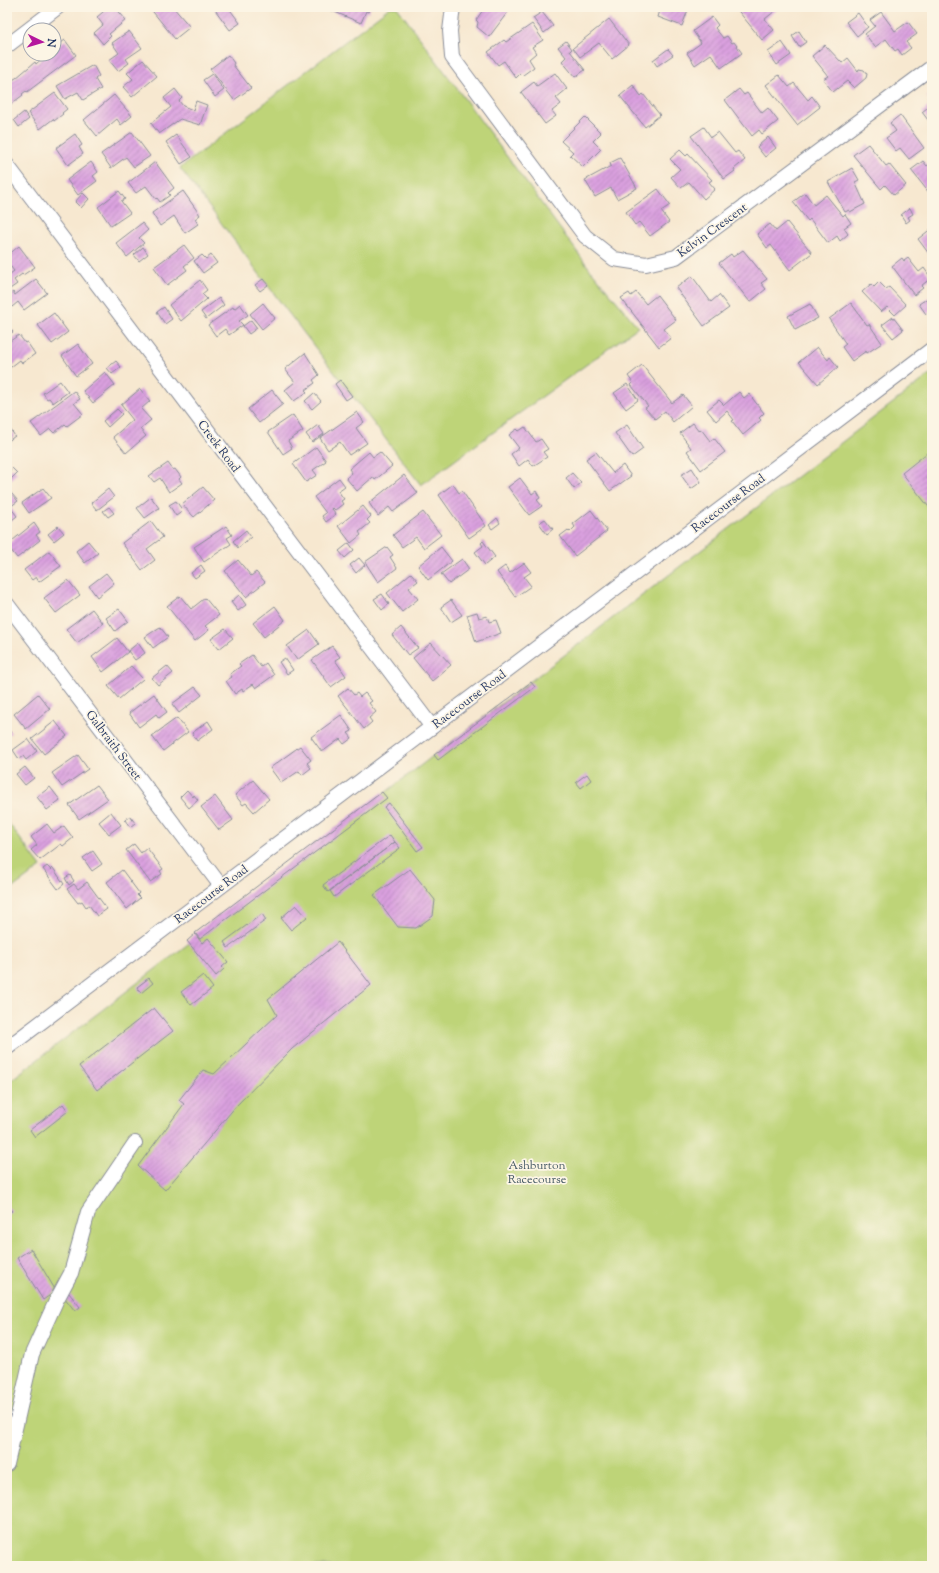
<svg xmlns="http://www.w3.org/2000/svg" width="939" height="1573" font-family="'Sorts Mill Goudy',serif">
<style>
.park{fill:#bed478;stroke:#6c826b}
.building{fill:url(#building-hatch)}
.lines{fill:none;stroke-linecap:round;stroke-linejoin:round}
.minor-casing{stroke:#898c97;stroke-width:16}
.minor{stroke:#fff;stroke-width:14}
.labels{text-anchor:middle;stroke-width:3.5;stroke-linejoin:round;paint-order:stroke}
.street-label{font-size:12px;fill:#1b2f5e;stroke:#fcf5e5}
.park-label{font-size:12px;fill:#445864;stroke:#fcf5e5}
</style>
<defs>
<pattern id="building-hatch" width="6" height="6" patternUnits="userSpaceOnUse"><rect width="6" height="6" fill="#daa0df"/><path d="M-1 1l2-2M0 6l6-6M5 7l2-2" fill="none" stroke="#b083b8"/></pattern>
</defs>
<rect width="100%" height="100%" fill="#fcf5e5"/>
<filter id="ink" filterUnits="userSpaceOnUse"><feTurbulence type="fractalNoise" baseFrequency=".025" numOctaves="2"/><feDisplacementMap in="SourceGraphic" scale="8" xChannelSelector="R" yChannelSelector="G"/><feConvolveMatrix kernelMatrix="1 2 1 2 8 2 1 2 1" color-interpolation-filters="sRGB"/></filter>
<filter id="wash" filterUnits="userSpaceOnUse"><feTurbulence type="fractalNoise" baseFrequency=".012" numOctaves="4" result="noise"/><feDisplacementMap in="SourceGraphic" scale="16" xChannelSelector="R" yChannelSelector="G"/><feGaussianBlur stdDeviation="0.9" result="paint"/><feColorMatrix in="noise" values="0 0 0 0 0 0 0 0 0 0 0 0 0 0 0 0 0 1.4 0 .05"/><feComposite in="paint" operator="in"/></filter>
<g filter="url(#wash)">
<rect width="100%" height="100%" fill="#f7e8d0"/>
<g class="park">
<polygon points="390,7 397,7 589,268 638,327 421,485 287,311 180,168"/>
<polygon points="932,373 932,1566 7,1566 7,1083"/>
<polygon points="7,821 41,867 7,892"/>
</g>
<g id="blocks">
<g class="building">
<polygon points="109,7 115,7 126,20 109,34 111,36 103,44 94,33 103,25 97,17"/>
<polygon points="149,7 173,7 190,27 175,39"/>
<polygon points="213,7 228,7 240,23 230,30"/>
<polygon points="331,7 371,7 368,12 366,11 361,23 330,10"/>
<polygon points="485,7 508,7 510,9 489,37 477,27 478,22 476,20"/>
<polygon points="661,7 689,7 682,26 658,17"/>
<polygon points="735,7 780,7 765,19 774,30 762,40"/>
<polygon points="542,12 553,26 544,33 533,18"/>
<polygon points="881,12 895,31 908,22 917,34 906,42 911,48 902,55 898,49 895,51 886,39 875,47 865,34 875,26 870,20"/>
<polygon points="858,13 868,27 857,36 846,22"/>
<polygon points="712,17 718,25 715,28 723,38 727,36 732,43 734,42 742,53 721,68 711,54 695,65 687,53 701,43 693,31"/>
<polygon points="609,19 629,45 612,59 599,43 580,57 573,48"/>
<polygon points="532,24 543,40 532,47 536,53 529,59 534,67 523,75 521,73 516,78 504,61 498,65 488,52 504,40 506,42"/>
<polygon points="129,31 142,48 126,59 129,63 118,71 109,60 119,53 112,43"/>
<polygon points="799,31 806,42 799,47 792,36"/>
<polygon points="65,40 76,55 27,92 26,91 22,94 23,95 7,107 7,83 16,78 35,62 36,64 46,55 45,54 54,54 54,48"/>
<polygon points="566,41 572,49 570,51 585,70 575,77 562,61 566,57 558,47"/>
<polygon points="782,42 791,55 777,65 768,52"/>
<polygon points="825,45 842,63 848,58 858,71 859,69 864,70 867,74 866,78 854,88 847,81 833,92 823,79 828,76 812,56"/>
<polygon points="668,49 673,55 657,66 653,60"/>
<polygon points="228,55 234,63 233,65 251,88 234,100 210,69"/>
<polygon points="143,60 157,76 132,97 123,87 133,79 127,73"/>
<polygon points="93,65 99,76 95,79 101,89 83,100 78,92 65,99 57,86"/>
<polygon points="555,73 567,89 556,98 561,104 552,111 556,116 545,124 521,92 534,82 537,86"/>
<polygon points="212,74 224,90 215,97 203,80"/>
<polygon points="779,75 789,87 794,83 808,100 812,96 820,107 797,125 766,85"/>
<polygon points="633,85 641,96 643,94 660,115 645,127 620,96"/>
<polygon points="175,89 182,98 179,101 183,106 193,110 196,101 207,105 200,125 180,119 159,134 151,123 171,107 164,98"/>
<polygon points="739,89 744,95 747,93 762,113 768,108 778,121 762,134 759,130 752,136 725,100"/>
<polygon points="55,93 67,109 62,113 63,114 54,121 53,119 40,129 28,113"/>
<polygon points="932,93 932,103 927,97"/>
<polygon points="114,95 132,116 121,125 117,119 97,136 84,120"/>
<polygon points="932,104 932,123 931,124 922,112"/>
<polygon points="24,112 29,119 19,127 14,120"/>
<polygon points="900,115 924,148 909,159 900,148 896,151 886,138 896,131 890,123"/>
<polygon points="585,117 601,133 593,141 601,149 583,167 570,155 573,152 561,141"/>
<polygon points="704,127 711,137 718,132 735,153 738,151 745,160 734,169 735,171 724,179 691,136"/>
<polygon points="132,132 150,156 134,167 126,157 111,168 101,154"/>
<polygon points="75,134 82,145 79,147 83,154 68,165 56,148"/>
<polygon points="176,135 192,157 181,164 166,142"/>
<polygon points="768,137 776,148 765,157 757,147"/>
<polygon points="868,144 886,166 889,164 906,185 894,195 885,185 881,189 853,155"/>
<polygon points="680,150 686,156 688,154 712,180 709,182 715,189 704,199 689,182 681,188 671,177 680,169 670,159"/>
<polygon points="620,158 637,188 617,199 611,188 595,197 585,180 611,166 610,163"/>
<polygon points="923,161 927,166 932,162 932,192 930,194 911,170"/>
<polygon points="91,162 98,172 93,176 97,181 78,195 67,180"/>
<polygon points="155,162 174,188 168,193 170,195 160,202 157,198 156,199 146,186 136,193 128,183"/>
<polygon points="852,168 859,180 855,182 865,204 850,212 849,210 845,212 828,182"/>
<polygon points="658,189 670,205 661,211 669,222 650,236 639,222 635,225 626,212"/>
<polygon points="119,191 125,199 121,201 130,213 111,226 98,207"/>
<polygon points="183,191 200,215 195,219 198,224 185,233 174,216 160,226 152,213"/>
<polygon points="83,193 89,199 81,208 75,202"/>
<polygon points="805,193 814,205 826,195 843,216 845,214 851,223 844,228 848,234 840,241 837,236 828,243 810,219 808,221 793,202"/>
<polygon points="910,208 913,214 908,217 910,220 906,223 901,215"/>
<polygon points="787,222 812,253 790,270 771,245 767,248 757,234 770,224 776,231"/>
<polygon points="142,223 148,230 139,238 144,243 127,257 116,243"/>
<polygon points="932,228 932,258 918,239"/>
<polygon points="184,245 194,258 184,266 187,270 167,285 154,267"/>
<polygon points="19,246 35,267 23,275 22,274 14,280 17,284 7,291 7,274 9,273 10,274 14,271 7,262 7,256"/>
<polygon points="143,247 148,254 139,261 134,255"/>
<polygon points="743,250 767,279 761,283 766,289 750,302 719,263 731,254 733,257"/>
<polygon points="202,255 206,259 211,255 217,263 203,273 194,261"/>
<polygon points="902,258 904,261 908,258 919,272 924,268 931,278 921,286 923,288 914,295 892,266"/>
<polygon points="692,276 711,302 719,295 729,308 704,326 676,288"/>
<polygon points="36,279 47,293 24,310 18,302 12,307 7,301 7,297 13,292 15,295"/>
<polygon points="263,279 268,285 260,291 255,285"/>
<polygon points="200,280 207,290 202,294 207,299 181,321 169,305"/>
<polygon points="879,282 886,289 889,287 906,305 895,315 887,307 881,312 862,292 871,284 874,287"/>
<polygon points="636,292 646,304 657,295 676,320 664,329 671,338 659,347 621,298 629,293 631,296"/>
<polygon points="929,297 932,300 932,310 926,314 919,304"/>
<polygon points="219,298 224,305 206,319 201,312"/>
<polygon points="263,303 275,318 262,329 250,314"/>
<polygon points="851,303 867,325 869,324 882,343 867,353 866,351 852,361 842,347 846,344 829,319"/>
<polygon points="240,304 248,315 239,321 243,325 229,335 225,329 216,336 208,325 233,307 234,309"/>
<polygon points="810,304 818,318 795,330 788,316"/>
<polygon points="164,307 172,319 165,324 157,312"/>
<polygon points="54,313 68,332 52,344 38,325"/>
<polygon points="893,317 903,330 893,338 882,325"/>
<polygon points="251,320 257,328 249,334 243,326"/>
<polygon points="7,325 13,332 7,336"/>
<polygon points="19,335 25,343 27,342 35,354 22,363 20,360 7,370 7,343"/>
<polygon points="78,344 92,364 76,376 62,356"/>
<polygon points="817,347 828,360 830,357 838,367 818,384 799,362"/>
<polygon points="305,353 319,375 313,380 315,383 305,390 307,392 294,401 285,390 295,382 285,369"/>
<polygon points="116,361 121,367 112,374 107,368"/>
<polygon points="642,365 672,403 683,395 692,406 673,422 665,411 655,419 645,408 648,406 631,385 633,383 628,376"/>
<polygon points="105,372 115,385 93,403 83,391"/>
<polygon points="340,380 352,396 346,400 335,384"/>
<polygon points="60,381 68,392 53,403 49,398 47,399 43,393"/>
<polygon points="627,384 638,400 626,409 614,393"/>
<polygon points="140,389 150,401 141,409 151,420 140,429 146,436 126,453 113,437 133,420 121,405"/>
<polygon points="272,390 283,404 259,423 248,409"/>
<polygon points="74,391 80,399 74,403 83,414 67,426 65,424 54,433 50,429 41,436 31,423"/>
<polygon points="739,392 744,398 749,394 764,413 759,418 761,420 743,435 732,421 734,420 727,411 716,421 707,410 719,400 724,405"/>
<polygon points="314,393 321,401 312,409 305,401"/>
<polygon points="117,409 122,414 108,427 103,421"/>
<polygon points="357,412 364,422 356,428 367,443 349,455 340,442 328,450 320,438"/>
<polygon points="293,415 303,431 288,441 292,448 283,454 268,432"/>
<polygon points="693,423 699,431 701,429 710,441 714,438 725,452 701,470 687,451 691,448 680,433"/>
<polygon points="7,425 15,436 7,442"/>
<polygon points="318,425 324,434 312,442 306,434"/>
<polygon points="627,425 643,449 632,457 615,433"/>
<polygon points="525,427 536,442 541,439 548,449 543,452 547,457 533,466 528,459 519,466 511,454 519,448 509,435 517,429 519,431"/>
<polygon points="316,447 326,461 313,470 317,475 306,482 293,464"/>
<polygon points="932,449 932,475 927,478 932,485 932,511 902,473"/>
<polygon points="369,452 373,457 380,452 392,466 375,480 373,477 357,491 346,478 352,473 349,469"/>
<polygon points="596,452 613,473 623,465 631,476 610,491 586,459"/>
<polygon points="168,463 173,470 175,469 181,477 179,479 182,483 169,492 160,478 154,482 149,476"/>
<polygon points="12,468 17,473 8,482 7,473"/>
<polygon points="692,468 701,482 691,489 681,475"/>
<polygon points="572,473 581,483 574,489 566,478"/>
<polygon points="404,475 418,493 393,512 389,507 378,516 369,503"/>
<polygon points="339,478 345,486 338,491 344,499 341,501 343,504 335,510 333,508 332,509 336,514 326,522 322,516 326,513 314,497"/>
<polygon points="520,478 532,494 536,491 540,498 537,500 542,506 529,515 508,487"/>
<polygon points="453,484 459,493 462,491 486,526 469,538 439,495"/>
<polygon points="203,487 214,500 194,517 182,504"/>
<polygon points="43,488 51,498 29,513 22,503"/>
<polygon points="108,489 114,497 97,510 91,503"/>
<polygon points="11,493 18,501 10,507 17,516 7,524 7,497"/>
<polygon points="151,497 159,508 145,518 137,508"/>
<polygon points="176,501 183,511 176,516 169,505"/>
<polygon points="363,506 371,516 367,520 370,523 359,532 361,535 351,543 338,526"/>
<polygon points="109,507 114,513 108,517 103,511"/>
<polygon points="591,510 607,531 575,556 560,536 568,530 570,532 575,527 573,524"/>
<polygon points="423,512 441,535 424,548 416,537 402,547 393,535"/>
<polygon points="497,518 500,523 492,529 489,525"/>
<polygon points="545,519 553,529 547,534 539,523"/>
<polygon points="151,521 163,537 147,549 155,560 142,570 122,543"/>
<polygon points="34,523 40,532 36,535 40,540 17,558 7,545"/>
<polygon points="58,526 64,533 54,541 48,534"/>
<polygon points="226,526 232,535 227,538 231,544 204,562 194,547"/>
<polygon points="246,530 251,537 238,548 233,541"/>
<polygon points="88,541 98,553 85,563 76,551"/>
<polygon points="483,541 495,557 485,565 475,552 483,546 481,543"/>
<polygon points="349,543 354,550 345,558 339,551"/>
<polygon points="387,547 393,555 390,557 397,568 378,582 365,562"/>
<polygon points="441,547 452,561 428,580 418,566"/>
<polygon points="49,551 61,566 39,582 36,577 32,580 24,570"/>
<polygon points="359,558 365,565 356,573 350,565"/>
<polygon points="462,559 469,569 449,584 441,574"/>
<polygon points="238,560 251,576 256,572 265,582 246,597 225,571"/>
<polygon points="524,563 531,572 524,577 531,586 515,597 497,572 505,566 510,573"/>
<polygon points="201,565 205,571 195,578 191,573"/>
<polygon points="106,573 114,583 97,597 89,586"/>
<polygon points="411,573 418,581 409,588 418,599 402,612 387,593"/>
<polygon points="68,580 80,595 56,613 44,598"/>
<polygon points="382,594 389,604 382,610 374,599"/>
<polygon points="239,595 246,605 238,611 231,602"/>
<polygon points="180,596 191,609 205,598 219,615 205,626 209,630 195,641 167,606"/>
<polygon points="451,600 462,615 451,622 441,607"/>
<polygon points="275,606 285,620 264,637 253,623"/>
<polygon points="92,609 103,623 77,643 66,629"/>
<polygon points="119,609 128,621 115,631 106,618"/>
<polygon points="477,612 479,618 487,616 489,622 496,620 501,633 476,642 467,615"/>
<polygon points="160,627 168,637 153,648 145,637"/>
<polygon points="401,627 418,648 408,655 392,635"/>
<polygon points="225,629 233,638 219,649 211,639"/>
<polygon points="309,630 319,644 297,660 287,646"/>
<polygon points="117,638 128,652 103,672 92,657"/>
<polygon points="138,643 145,653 135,660 128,651"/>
<polygon points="431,643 451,665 432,681 413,658"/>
<polygon points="332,646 340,657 335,660 346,676 331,687 312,660"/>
<polygon points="252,655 261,667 266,663 274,675 256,688 253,684 243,691 242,689 235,694 226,681 232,677 230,674 241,666 239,664"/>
<polygon points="285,658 293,670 287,674 279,662"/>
<polygon points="131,666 143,679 119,699 108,686"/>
<polygon points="167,666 173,673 158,685 152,678"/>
<polygon points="531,682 535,687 438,760 434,755"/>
<polygon points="195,687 202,695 179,713 172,704"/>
<polygon points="348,688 354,695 357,693 360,697 365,693 372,701 369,703 376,712 369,718 372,722 364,729 338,696"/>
<polygon points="38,694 50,709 26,729 14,714"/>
<polygon points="154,694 167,712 159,718 156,714 139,727 129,713"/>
<polygon points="341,715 352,731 348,733 352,738 344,744 340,739 322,752 311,737"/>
<polygon points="177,718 188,732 163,751 152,736"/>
<polygon points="55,721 67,736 44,754 32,739"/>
<polygon points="208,721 213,729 197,741 192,733"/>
<polygon points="7,727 11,733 7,735"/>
<polygon points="28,739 37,751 26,760 23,756 19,759 13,750"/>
<polygon points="300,746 311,760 307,763 311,768 302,775 299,771 281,783 270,768"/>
<polygon points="78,755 88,769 62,787 52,773"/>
<polygon points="25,767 34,778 25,785 16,774"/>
<polygon points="587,774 591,780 581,788 576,782"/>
<polygon points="253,780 269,799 254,812 246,803 243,805 235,795"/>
<polygon points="97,785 108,799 79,819 69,805"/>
<polygon points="50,787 60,800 47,810 37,797"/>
<polygon points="187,790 193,797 194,795 198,800 189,808 180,797"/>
<polygon points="382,792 387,798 200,939 195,933"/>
<polygon points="215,796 233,820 219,830 201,807"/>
<polygon points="389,803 423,847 417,851 384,807"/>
<polygon points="111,812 121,825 109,834 99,822"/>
<polygon points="130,816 135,823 130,827 125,820"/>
<polygon points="47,824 54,833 64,826 73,838 63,846 61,844 40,860 31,850 37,845 31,837"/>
<polygon points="390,835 395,842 328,892 323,885"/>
<polygon points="395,842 400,848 334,897 330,891"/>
<polygon points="134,844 141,853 147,848 163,869 160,871 162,874 150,882 126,850"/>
<polygon points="93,851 102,864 92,871 83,858"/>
<polygon points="47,866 51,870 53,868 64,884 58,889 43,869"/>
<polygon points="410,869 435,900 433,916 416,928 398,927 374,895"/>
<polygon points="122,870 139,893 137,895 140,898 127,909 107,882"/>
<polygon points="70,875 74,881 69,885 65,878"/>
<polygon points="87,882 107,909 97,916 89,905 86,907 82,901 78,903 67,889 74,884 78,889"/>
<polygon points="296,905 307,917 291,930 281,918"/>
<polygon points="262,914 266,920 228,948 224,942"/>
<polygon points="195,934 202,943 208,938 228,962 222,967 224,969 216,976 187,941"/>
<polygon points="338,942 371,985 292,1049 237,1105 165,1190 138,1166 184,1104 179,1100 203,1070 214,1074 277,1015 268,999"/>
<polygon points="203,975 213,988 191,1005 181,992"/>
<polygon points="149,978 153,983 141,993 137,987"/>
<polygon points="154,1008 173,1031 97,1090 79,1066"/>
<polygon points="63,1104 68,1111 35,1137 30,1130"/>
<polygon points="7,1127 12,1133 7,1136"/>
<polygon points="7,1206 12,1211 7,1215"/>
<polygon points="31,1249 56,1291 43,1300 17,1258"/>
<polygon points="69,1293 80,1307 75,1311 64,1297"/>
</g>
</g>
</g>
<g filter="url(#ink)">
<use href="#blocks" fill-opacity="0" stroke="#898c97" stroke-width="1"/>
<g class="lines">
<defs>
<g id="minor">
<polyline points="453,7 450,31 452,57 585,236 614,259 646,264 676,257 932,67"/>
<polyline points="7,46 58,7"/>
<polyline points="7,165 432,727"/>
<polyline points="7,604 221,886"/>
<polyline points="7,1048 932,349"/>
<polyline points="7,1464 32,1354 56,1301 71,1273 88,1212 135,1143"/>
</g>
</defs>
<use href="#minor" class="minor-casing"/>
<use href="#minor" class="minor"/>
</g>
</g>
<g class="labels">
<g class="street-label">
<text transform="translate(712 230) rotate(-36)" y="4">Kelvin Crescent</text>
<text transform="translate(219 446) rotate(53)" y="4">Creek Road</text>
<text transform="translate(728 503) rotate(-37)" y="4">Racecourse Road</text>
<text transform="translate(469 699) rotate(-37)" y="4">Racecourse Road</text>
<text transform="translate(114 745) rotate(53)" y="4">Galbraith Street</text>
<text transform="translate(211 894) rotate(-37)" y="4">Racecourse Road</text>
</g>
<g class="park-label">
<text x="537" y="1169">Ashburton<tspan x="537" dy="14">Racecourse</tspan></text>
</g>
</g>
<rect width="939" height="1573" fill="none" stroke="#fcf5e5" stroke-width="24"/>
<g transform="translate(42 42) rotate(95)"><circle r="19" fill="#fcf5e5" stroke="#a2a6af"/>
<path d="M0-3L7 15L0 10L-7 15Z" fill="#b5179e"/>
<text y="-6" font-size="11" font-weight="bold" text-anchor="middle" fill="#1b2f5e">N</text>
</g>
</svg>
